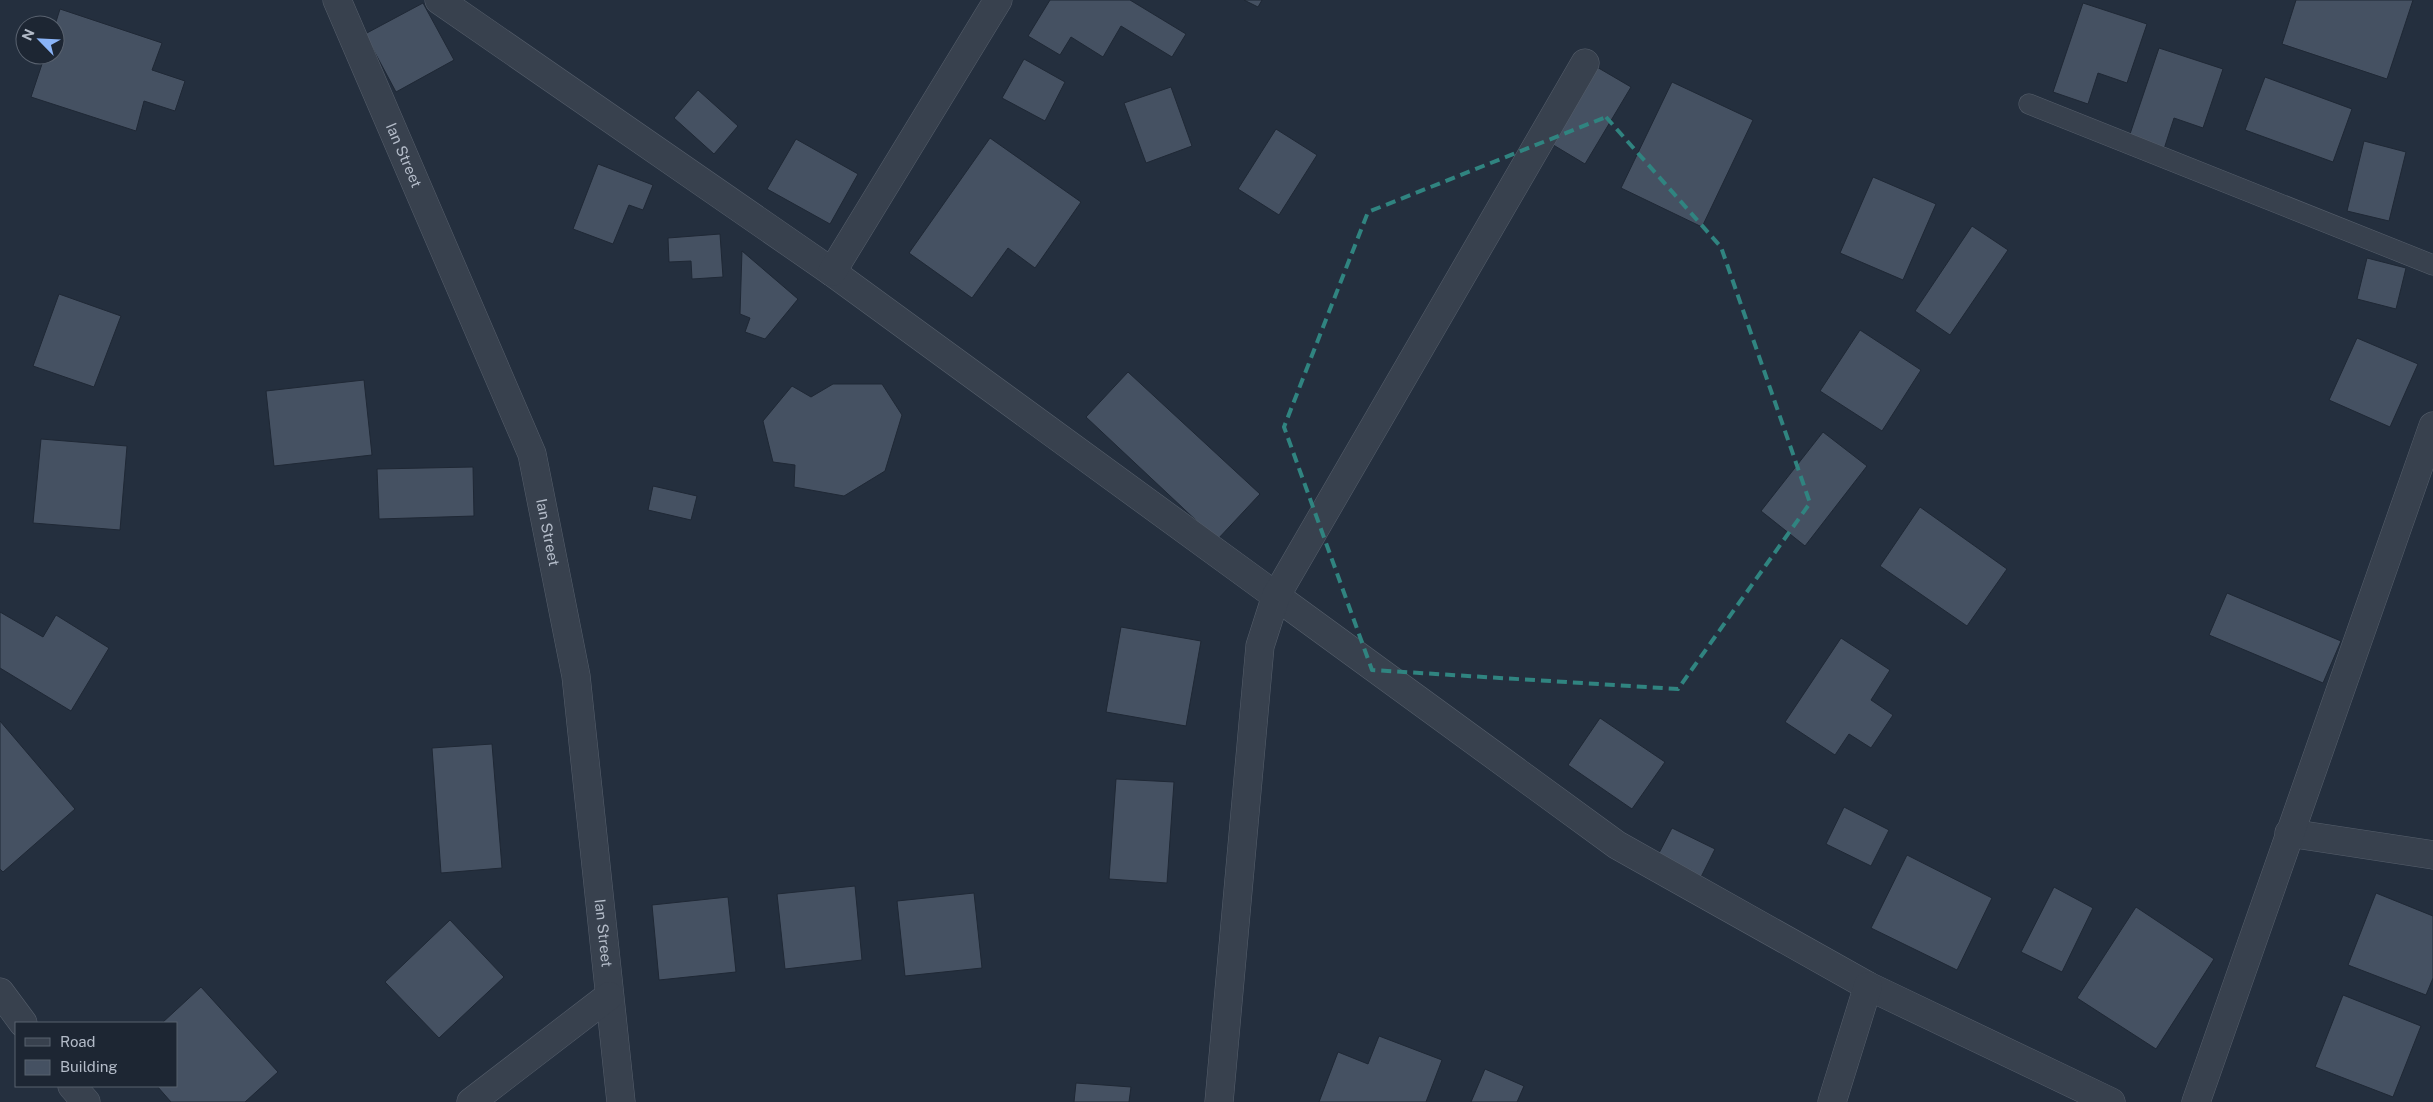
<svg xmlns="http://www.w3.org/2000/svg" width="2433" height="1102" font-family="'Public Sans',sans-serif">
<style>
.building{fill:#455162;stroke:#1f2835}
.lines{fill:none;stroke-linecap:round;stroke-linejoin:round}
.service-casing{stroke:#565f6c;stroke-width:21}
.minor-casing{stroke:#565f6c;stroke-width:29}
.service{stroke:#38414e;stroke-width:20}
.minor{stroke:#38414e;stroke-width:28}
.marked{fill:none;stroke:#308480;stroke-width:4;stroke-dasharray:10 6;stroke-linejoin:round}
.labels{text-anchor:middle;stroke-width:4.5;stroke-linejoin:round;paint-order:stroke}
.street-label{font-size:15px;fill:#b4bcc9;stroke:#1d2633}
</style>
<rect width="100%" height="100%" fill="#242f3e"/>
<g class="building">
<polygon points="1050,0 1130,0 1186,34 1172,57 1121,26 1103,57 1071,37 1060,55 1028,36"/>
<polygon points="1244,0 1262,0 1258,7"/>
<polygon points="2296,0 2413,0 2387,79 2282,44"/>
<polygon points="423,3 454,60 396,92 365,34"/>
<polygon points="2083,3 2147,24 2127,83 2098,73 2088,104 2053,92"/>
<polygon points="60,9 162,43 152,70 185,81 175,111 144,101 136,131 31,97 45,55 55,55 55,25"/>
<polygon points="2159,48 2223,69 2203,128 2174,118 2164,149 2129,137"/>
<polygon points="1024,59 1065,82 1045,121 1002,98"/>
<polygon points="1590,63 1631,87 1585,164 1545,140"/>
<polygon points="2265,77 2352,109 2333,162 2245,130"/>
<polygon points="1672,82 1753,120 1702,227 1621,188"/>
<polygon points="1171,87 1192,146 1146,163 1124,103"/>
<polygon points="698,90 738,126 714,154 674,118"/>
<polygon points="1276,129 1317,155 1279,215 1238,189"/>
<polygon points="990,138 1081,202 1035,268 1008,248 972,298 909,253"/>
<polygon points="796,139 858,174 830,224 767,189"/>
<polygon points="2364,141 2406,152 2389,221 2347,211"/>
<polygon points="598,164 653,185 643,210 629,205 613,244 573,229"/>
<polygon points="1873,177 1936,204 1903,280 1840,253"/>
<polygon points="1972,226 2008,250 1950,335 1915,311"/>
<polygon points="720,234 723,277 692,279 691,261 669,262 668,238"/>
<polygon points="742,251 798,299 765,339 745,332 750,318 740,314"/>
<polygon points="2367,258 2406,268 2396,309 2357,299"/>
<polygon points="59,294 121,316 94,387 33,366"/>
<polygon points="1860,330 1921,370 1882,431 1820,391"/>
<polygon points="2357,338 2418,364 2390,427 2329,400"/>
<polygon points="1128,372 1260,494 1217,540 1086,417"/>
<polygon points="364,380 372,455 274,466 266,391"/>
<polygon points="833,384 882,384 902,415 885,471 844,496 794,487 795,465 773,462 763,421 792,386 811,397"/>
<polygon points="1823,432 1867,466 1805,546 1761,511"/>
<polygon points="41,439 127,446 120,530 33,523"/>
<polygon points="473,467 474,516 379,519 377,469"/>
<polygon points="653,486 697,496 691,520 648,510"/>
<polygon points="1920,507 2007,569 1967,626 1880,566"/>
<polygon points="2227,593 2341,641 2323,683 2209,635"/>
<polygon points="0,612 43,637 56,615 109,648 71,711 0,668"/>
<polygon points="1121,627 1201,641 1186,726 1106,712"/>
<polygon points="1841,638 1890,670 1871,700 1893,715 1871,748 1849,734 1835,755 1785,722"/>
<polygon points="1600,718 1665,762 1632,809 1568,765"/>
<polygon points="0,721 75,809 3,872 0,869"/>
<polygon points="492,744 502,868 441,873 432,748"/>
<polygon points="1116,779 1174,782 1167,883 1109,879"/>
<polygon points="1844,807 1889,830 1871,866 1826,844"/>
<polygon points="1672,828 1715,849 1701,877 1658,855"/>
<polygon points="1907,855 1992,898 1957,970 1871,928"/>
<polygon points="855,886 862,960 785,969 777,894"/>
<polygon points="2054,887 2093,908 2062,972 2021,952"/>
<polygon points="974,893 982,968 905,976 897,901"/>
<polygon points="2376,893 2433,916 2433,978 2426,995 2348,965"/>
<polygon points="728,897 736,972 659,980 652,905"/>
<polygon points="2136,907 2214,959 2156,1049 2077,998"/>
<polygon points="450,920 504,977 439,1038 385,982"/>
<polygon points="201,987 278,1072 245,1102 171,1102 157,1086 176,1086 176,1023 162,1023"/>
<polygon points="2343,995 2421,1026 2393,1097 2315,1067"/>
<polygon points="1379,1036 1442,1060 1426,1102 1319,1102 1338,1052 1368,1064"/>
<polygon points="1485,1069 1524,1086 1517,1102 1471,1102"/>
<polygon points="1076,1083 1131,1087 1129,1102 1074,1102"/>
</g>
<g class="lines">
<defs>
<polyline id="service" points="2029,104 2433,265"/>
<g id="minor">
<path id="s1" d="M337,0L532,454L576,676L621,1102"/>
<polyline points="439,0 832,272 1617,845 1868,986 2111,1102"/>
<polyline points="832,272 998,0"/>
<polyline points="2289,833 2433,855"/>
<polyline points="0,992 23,1023"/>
<polyline points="72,1086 86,1102"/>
<polyline points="471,1102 609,996"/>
<polyline points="1219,1102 1260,646 1276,596 1585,63"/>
<polyline points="1832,1102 1868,986"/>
<polyline points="2196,1102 2433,426"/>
</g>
</defs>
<use href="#service" class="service-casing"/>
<use href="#minor" class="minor-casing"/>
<use href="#service" class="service"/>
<use href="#minor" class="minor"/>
</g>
<path class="marked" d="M1606,117L1721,247L1810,503L1678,689L1372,670L1284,427L1368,212Z"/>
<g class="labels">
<g class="street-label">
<text dy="5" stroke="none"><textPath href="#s1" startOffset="169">Ian Street</textPath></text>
<text dy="5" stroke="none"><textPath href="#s1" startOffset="574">Ian Street</textPath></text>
<text dy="5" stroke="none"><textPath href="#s1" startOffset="979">Ian Street</textPath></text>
</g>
</g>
<rect x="15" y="1022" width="162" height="65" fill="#1d2633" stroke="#59626f"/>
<rect x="25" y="1038" width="25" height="8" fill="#38414e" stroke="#59626f"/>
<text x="60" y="1047" font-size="15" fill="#b4bcc9">Road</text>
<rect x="25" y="1060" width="25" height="15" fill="#455162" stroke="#59626f"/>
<text x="60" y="1072" font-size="15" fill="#b4bcc9">Building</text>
<g transform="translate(40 40) rotate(294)"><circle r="24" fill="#1d2633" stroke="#59626f"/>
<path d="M0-4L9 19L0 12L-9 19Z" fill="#8ab4f8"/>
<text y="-8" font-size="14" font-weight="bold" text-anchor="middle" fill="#b4bcc9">N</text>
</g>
</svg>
